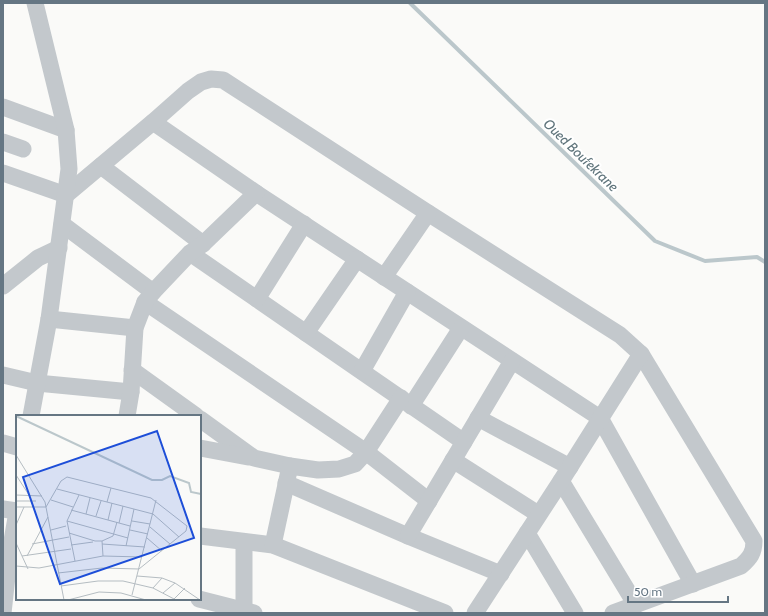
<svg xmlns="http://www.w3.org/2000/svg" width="768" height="616" font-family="Cabin,sans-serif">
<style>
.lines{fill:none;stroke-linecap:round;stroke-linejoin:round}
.stream{stroke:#bbc7cb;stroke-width:4}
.minor{stroke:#c3c8cc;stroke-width:17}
.labels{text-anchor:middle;stroke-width:4;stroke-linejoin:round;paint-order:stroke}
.water-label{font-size:14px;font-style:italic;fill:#60757c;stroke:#fff}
.inset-river{fill:none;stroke:#bbc7cb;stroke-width:2}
.inset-road{fill:none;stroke:#b5bdc2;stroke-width:1}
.view{fill:#1d4ed8;fill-opacity:0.15;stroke:#1d4ed8;stroke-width:2}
.inset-edge{fill:none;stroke:#657683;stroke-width:2}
</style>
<rect width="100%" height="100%" fill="#fafaf8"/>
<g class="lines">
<polyline class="stream" points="410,3 655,241 705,261 757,257 765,262"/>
<g class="minor">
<polyline points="3,107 66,130"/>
<polyline points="153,122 256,193 600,418 693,584"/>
<polyline points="3,142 23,149"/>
<polyline points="101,166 203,244"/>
<path d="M3,173L66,195L153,122L188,91L201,82L211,79L223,80L428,213L620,335L641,354L754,541C754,553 750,558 741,566L613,613"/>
<polyline points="62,224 153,292"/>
<polyline points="190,253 464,442"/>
<polyline points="384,277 428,213"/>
<polyline points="3,286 38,258 59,248"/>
<polyline points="257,299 304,224"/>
<polyline points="145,302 366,452 429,501"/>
<polyline points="49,319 135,328"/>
<polyline points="306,333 357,259"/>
<polyline points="132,370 196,416"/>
<polyline points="362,371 407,292"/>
<polyline points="3,375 37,383 131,392"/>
<polyline points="411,406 461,328"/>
<polyline points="31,416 49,319 69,169 66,130 35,3"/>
<polyline points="127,416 131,392 135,328 145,302 153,292 190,253 203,244 256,193"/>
<polyline points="478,418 570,467"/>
<polyline points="200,419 254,458 290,466"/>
<polyline points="3,443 17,447"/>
<polyline points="200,448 248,457"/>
<polyline points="453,460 538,514"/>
<polyline points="561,481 636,605"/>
<polyline points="286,483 408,536 501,574"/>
<polyline points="3,509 17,511"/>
<polyline points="527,533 575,613"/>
<polyline points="200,536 273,545 445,613"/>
<polyline points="408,536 512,361"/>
<polyline points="273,545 290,466 318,470 339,469 355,464 366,452 401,398"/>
<polyline points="199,599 254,613"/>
<polyline points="244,609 244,542"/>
<polyline points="3,613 9,558 17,512"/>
<polyline points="475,613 561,481 641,354"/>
</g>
</g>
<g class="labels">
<g class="water-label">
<text transform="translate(581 155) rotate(44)" y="5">Oued Boufekrane</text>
</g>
</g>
<g transform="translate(16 415)">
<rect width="185" height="185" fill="#fafaf8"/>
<path class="inset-river" d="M0,1L136,65H146L154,61L173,68L175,77L185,79"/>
<path class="inset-road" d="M0,40L29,87L48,185M0,60L13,80M41,74L137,99L163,122M0,80L26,81M35,85L57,92M0,86H20M91,87L95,73M0,92H30L45,66L51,62L135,83L171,111L170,116L123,154L86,153L42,158M55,95L114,111M70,99L74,83M80,101L85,86M92,105L96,88M51,106L112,123M116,106L134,109M103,108L107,91M0,110L8,92M134,112L154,129M35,115L50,111M114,115L132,119M53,118L79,126H86M131,123L146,136M0,128L12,154M16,129L53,122M86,129L129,132M55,130L77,127M110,131L118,94M6,141L55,134M11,141L32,102M87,141L86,126L97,121L101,107M59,146L51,106L63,80M0,151L23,153L87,141L126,142M121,161L146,163L159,168L184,185M45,171L82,166H107L137,173L160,185M137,173L146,163M147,178L159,168M116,180L140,85M158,184L169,173M52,185L83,177L105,178L130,185"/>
<path class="view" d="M141,16L178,123L44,169L7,62Z"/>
<rect width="185" height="185" class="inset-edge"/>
</g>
<rect width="768" height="616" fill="none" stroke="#657683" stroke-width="8"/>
<path d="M628 596v6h100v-6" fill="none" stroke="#657683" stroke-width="2"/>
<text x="634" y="596" font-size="12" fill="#657683" stroke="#ffffff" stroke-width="3" paint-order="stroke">50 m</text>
</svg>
